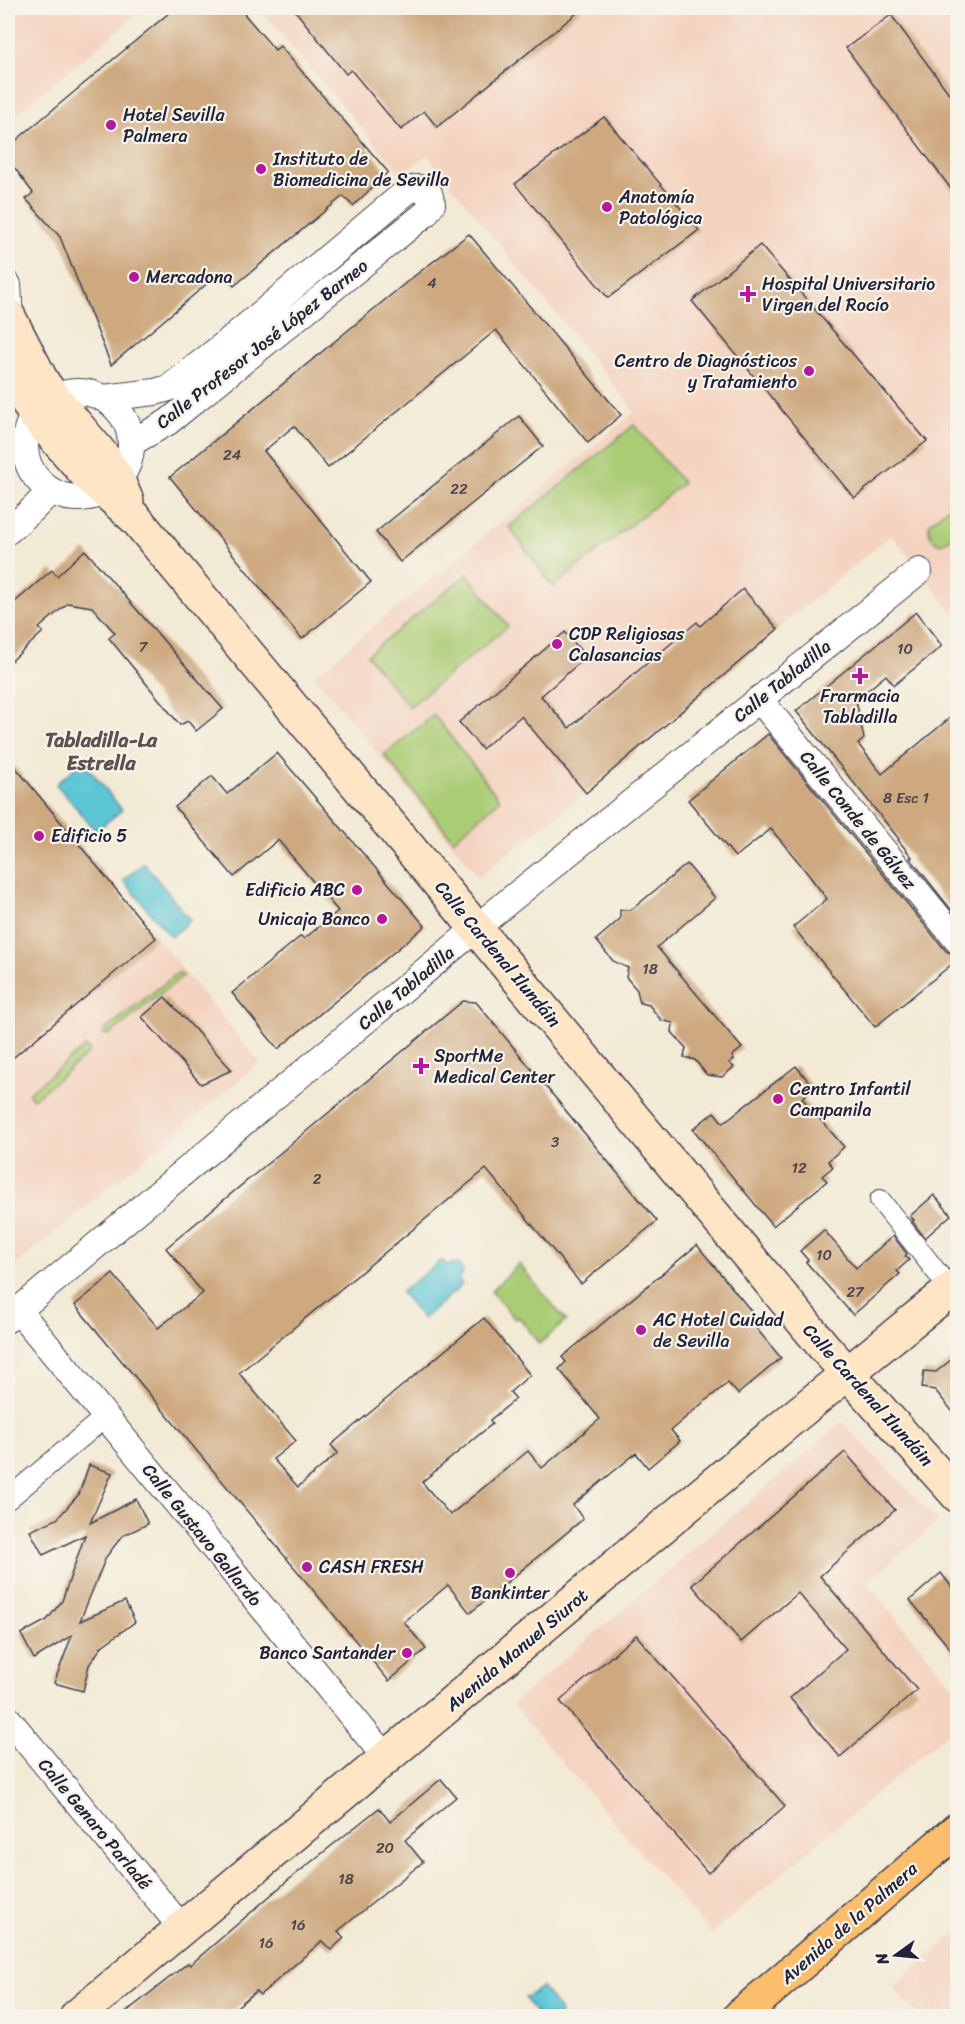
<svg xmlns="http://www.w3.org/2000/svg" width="965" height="2024" font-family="Sriracha,sans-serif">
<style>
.built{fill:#f4d3c0}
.green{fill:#aacc75;stroke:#667758;stroke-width:1.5}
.water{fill:#5cc6d7;stroke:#3f7489;stroke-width:1.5}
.building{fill:#cea980}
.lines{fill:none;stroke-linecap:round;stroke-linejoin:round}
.pedestrian-casing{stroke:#414052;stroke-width:22}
.minor-casing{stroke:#414052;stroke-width:28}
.secondary-casing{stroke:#414052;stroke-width:36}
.primary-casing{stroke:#414052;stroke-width:36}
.pedestrian{stroke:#fff;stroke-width:20}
.minor{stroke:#fff;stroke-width:26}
.secondary{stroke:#fde5c5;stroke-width:33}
.primary{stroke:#fabe6d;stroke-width:33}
.poi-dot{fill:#b5179e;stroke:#f7f3e8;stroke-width:2}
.labels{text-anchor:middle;stroke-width:4.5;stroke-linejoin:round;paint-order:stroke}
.number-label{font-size:15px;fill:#4d444c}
.poi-label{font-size:18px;fill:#22223b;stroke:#f7f3e8;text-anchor:start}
.street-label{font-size:18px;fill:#22223b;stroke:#f7f3e8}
.neighbourhood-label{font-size:20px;font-weight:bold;fill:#5e5153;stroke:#f7f3e8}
</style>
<rect width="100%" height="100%" fill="#f7f3e8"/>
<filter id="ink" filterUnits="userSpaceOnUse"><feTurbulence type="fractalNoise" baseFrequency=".0167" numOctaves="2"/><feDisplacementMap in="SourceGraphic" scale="12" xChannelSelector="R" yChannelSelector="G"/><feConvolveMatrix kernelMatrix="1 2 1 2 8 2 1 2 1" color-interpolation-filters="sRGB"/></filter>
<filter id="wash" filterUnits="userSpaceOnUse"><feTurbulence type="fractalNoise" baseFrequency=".008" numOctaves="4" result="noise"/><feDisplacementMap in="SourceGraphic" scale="24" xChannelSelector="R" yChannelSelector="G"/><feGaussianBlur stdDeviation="1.35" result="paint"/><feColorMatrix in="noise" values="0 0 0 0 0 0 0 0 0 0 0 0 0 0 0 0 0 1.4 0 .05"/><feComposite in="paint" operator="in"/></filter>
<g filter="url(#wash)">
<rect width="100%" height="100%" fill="#f3ead5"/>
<g class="built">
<polygon points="8,8 145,8 8,121"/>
<polygon points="259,8 957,8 957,617 891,535 800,610 586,793 479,877 314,676 635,412 427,155 402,175"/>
<polygon points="8,758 260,1063 8,1271"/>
<polygon points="842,1422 938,1521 867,1583 957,1691 957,1725 711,1934 512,1704"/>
<polygon points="957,1931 957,2016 919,2016 893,1987"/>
</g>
<g class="green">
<polygon points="634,425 683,483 553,587 509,527"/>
<path d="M957,500V533L942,544C932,542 928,534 929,524Z"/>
<polygon points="467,574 508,626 409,707 367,655"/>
<polygon points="434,715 500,800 453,840 384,755"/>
<polygon points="179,972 183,976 109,1035 103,1034 106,1029"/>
<polygon points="85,1047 89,1050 88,1054 33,1099 28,1093"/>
<polygon points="519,1264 566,1321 539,1344 519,1317 515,1319 491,1291"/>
</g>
<g class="water">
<polygon points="83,761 122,810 96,831 56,784"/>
<polygon points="144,863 190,920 171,937 123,880"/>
<polygon points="442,1260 446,1265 454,1263 459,1265 463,1272 459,1281 462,1285 423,1319 401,1292"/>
<polygon points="542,1987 559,2010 560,2016 538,2016 525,1998"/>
</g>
<g id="blocks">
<g class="building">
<polygon points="175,8 239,8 275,50 280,46 388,172 353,206 343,196 234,286 222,271 111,365 60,237 26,199 33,193 8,159 8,147"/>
<polygon points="293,8 583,8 437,127 424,111 401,130 351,70 346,74"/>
<polygon points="891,15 957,104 957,197 846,48"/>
<polygon points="604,117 699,230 608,298 515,184"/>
<polygon points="469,234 621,415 588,443 496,330 328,468 294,426 264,451 371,582 302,639 170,477 408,281"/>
<polygon points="760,245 927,441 854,498 692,301"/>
<polygon points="519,416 543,446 400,562 376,532"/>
<polygon points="85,550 223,709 196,731 188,721 180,725 109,638 115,633 92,607 68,603 39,628 43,632 8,664 8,608 52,570 57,576"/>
<polygon points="743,589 778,629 586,793 521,716 482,749 459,722 565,632 586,657 541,696 569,728 697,622 700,626"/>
<polygon points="916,612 942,646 894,685 886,675 856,700 864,739 858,744 882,774 957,712 957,917 910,858 912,857 898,840 899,839 796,711"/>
<polygon points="768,734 946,951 957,956 957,960 875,1027 793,927 827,899 801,865 771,829 735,857 688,800"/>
<polygon points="277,753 425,926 278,1049 232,993 301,936 304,939 338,911 278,840 234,877 175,807 212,776 227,794"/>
<polygon points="8,758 156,938 8,1062"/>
<polygon points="687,864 715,898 657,947 742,1048 732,1056 734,1059 729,1063 734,1067 722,1077 707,1075 695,1060 684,1057 686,1048 672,1032 673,1023 661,1020 649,1005 640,1003 637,990 626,977 628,968 613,961 596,940 620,919 620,910 631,910"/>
<polygon points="165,997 232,1070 201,1084 142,1017"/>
<polygon points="463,1001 476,1002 657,1221 581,1284 486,1169 239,1373 296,1441 273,1459 298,1487 338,1453 331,1445 484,1318 530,1375 510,1392 516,1399 490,1420 492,1424 422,1482 450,1515 528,1451 542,1468 600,1419 559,1369 566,1362 562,1357 697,1245 756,1317 751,1322 781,1358 738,1394 728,1383 705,1401 671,1430 680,1441 648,1468 636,1453 573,1505 583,1519 470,1613 448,1585 404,1622 426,1649 389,1681 75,1305 113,1274 158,1328 203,1293 166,1248"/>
<polygon points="796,1066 814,1088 802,1098 844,1147 828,1161 833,1167 822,1176 827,1181 773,1226 693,1129 714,1112 723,1123"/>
<polygon points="934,1195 951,1215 925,1238 912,1221 914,1220 910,1216"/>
<polygon points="824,1230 856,1268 893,1236 907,1254 905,1256 909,1260 897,1271 900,1274 853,1315 806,1262 808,1260 800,1251"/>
<polygon points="957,1355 957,1417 935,1390 922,1388 924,1371 936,1372"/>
<polygon points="845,1452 895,1510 820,1576 917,1690 840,1757 790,1698 846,1649 798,1593 741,1642 692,1585"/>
<polygon points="89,1465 112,1473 90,1523 136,1499 148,1524 122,1536 106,1557 80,1621 125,1601 135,1622 102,1646 89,1665 83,1691 54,1683 72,1635 34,1659 21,1634 47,1620 62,1601 85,1535 43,1555 30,1531 57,1519 79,1494"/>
<polygon points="941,1573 957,1594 957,1657 910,1600"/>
<polygon points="636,1635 785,1806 708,1873 560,1701"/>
<polygon points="441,1779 456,1797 405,1840 423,1862 338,1931 344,1938 331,1950 322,1941 260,1995 256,1991 226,2016 121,2016 188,1963 190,1965 286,1882 379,1808 390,1822"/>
</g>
</g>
</g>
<g filter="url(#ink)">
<use href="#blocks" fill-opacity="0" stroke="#414052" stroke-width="1.5"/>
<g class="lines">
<defs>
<g id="pedestrian">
<polyline points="880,1200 950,1289"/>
<polyline points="8,1499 105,1417"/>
</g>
<g id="minor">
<polyline points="8,285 10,320"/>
<circle cx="78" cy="445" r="53"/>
<path d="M103,398L155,392L169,388L225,344L406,192C415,187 421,186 429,193L432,204L425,214L168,422L131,443"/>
<polyline points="8,531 32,510 51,491"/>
<polyline points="759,699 958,941"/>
<polyline points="18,1310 387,1759"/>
<polyline points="8,1319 510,900 919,571"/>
<polyline points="8,1719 182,1928"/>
</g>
<g id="secondary">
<polyline points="8,315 42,381 53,397 102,455 118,480 127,501"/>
<polyline points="8,367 34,414 87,475 136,519 824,1347 958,1496"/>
<polyline points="77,2016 795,1416 958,1284"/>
</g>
<polyline id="primary" points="740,2016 958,1829"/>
</defs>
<use href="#pedestrian" class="pedestrian-casing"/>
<use href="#minor" class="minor-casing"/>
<use href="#secondary" class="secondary-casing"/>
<use href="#primary" class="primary-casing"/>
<use href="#pedestrian" class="pedestrian"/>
<use href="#minor" class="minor"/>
<use href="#secondary" class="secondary"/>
<use href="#primary" class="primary"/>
</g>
</g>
<g class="poi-dot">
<circle cx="111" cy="125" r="6"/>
<circle cx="261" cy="169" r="6"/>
<circle cx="607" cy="207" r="6"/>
<circle cx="134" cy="277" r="6"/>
<path d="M745 285h6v6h6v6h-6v6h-6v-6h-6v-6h6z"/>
<circle cx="809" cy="371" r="6"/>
<circle cx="557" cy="644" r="6"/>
<path d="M857 667h6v6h6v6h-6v6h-6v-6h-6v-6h6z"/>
<circle cx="39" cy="836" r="6"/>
<circle cx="357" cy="890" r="6"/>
<circle cx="382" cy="919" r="6"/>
<path d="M418 1057h6v6h6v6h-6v6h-6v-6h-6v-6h6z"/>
<circle cx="778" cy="1099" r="6"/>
<circle cx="641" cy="1330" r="6"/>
<circle cx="307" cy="1567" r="6"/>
<circle cx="510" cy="1573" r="6"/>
<circle cx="407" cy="1653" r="6"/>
</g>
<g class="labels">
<g class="number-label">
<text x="432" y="288">4</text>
<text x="232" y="460">24</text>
<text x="459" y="494">22</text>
<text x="143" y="652">7</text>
<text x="905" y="654">10</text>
<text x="906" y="803">8 Esc 1</text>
<text x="650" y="974">18</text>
<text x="555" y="1147">3</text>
<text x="799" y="1173">12</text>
<text x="317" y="1184">2</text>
<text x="824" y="1260">10</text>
<text x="855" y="1297">27</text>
<text x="385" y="1853">20</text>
<text x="346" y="1884">18</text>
<text x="298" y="1930">16</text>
<text x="266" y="1948">16</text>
</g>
<g class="poi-label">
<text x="123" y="121">Hotel Sevilla<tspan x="123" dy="21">Palmera</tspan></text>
<text x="273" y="165">Instituto de<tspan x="273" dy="21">Biomedicina de Sevilla</tspan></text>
<text x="619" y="203">Anatomía<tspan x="619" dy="21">Patológica</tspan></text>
<text x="146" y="283">Mercadona</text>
<text x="762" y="290">Hospital Universitario<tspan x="762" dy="21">Virgen del Rocío</tspan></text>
<text x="797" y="367" text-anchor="end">Centro de Diagnósticos<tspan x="797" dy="21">y Tratamiento</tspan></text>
<text x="569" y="640">CDP Religiosas<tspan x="569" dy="21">Calasancias</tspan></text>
<text x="860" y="702" text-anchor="middle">Frarmacia<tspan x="860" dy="21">Tabladilla</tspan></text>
<text x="51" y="842">Edificio 5</text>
<text x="345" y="896" text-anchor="end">Edificio ABC</text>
<text x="370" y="925" text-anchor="end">Unicaja Banco</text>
<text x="434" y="1062">SportMe<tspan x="434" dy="21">Medical Center</tspan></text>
<text x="790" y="1095">Centro Infantil<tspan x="790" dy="21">Campanila</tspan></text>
<text x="653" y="1326">AC Hotel Cuidad<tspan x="653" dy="21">de Sevilla</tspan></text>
<text x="319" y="1573">CASH FRESH</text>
<text x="510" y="1599" text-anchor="middle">Bankinter</text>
<text x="395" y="1659" text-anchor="end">Banco Santander</text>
</g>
<g class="street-label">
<text transform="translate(262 344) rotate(-38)" y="6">Calle Profesor José López Barneo</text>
<text transform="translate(782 681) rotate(-39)" y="6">Calle Tabladilla</text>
<text transform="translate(858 820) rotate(51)" y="6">Calle Conde de Gálvez</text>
<text transform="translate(498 954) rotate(50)" y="6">Calle Cardenal Ilundáin</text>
<text transform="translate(406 988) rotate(-40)" y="6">Calle Tabladilla</text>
<text transform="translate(868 1395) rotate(48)" y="6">Calle Cardenal Ilundáin</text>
<text transform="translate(202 1535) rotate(51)" y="6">Calle Gustavo Gallardo</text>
<text transform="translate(517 1650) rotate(-40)" y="6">Avenida Manuel Siurot</text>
<text transform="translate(95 1824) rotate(50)" y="6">Calle Genaro Parladé</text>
<text transform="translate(849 1923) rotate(-41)" y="6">Avenida de la Palmera</text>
</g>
<g class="neighbourhood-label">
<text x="101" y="747">Tabladilla-La<tspan x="101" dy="23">Estrella</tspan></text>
</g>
</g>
<rect width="965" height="2024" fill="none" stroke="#f7f3e8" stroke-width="30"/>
<g transform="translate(896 1955) rotate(255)" stroke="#f7f3e8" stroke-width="4.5" paint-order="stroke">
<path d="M0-4.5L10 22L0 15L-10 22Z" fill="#22223b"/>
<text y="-9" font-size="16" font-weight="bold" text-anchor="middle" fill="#22223b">N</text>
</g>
</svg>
